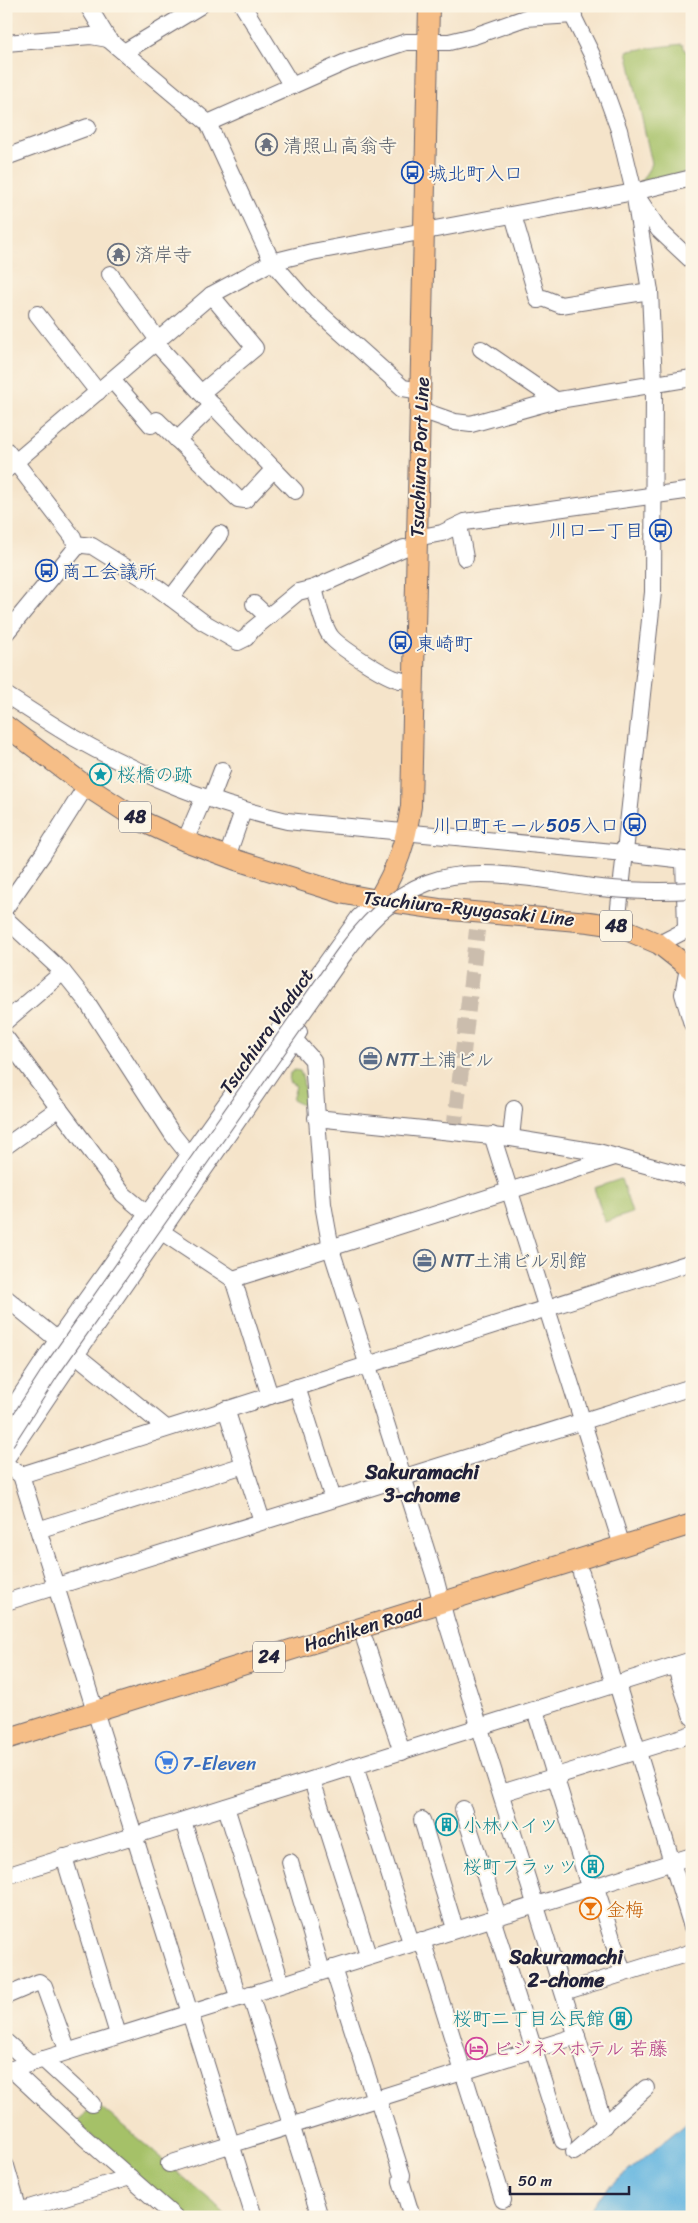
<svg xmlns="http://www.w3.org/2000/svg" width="698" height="2223" font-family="Sriracha,'Klee One',sans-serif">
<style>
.green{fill:#a5c168;stroke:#647252}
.water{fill:#65b6e0;stroke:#446c8e}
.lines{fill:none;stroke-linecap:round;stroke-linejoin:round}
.minor-tunnel{stroke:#cbbdad;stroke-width:16;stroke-dasharray:16 8;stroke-linecap:butt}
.minor-casing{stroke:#6c666d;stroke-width:18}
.major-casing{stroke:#6c666d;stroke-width:22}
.minor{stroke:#fff;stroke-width:16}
.major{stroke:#f6be87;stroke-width:20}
.minor-bridge-casing{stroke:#6c666d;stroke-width:18;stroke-linecap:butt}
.minor-bridge{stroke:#fff;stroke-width:16}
.labels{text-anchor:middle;stroke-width:4;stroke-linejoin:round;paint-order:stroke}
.shield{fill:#fcf5e5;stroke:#63616e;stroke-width:1}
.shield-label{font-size:18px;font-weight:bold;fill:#22223b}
.worship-label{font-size:19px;fill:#5b616d;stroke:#fcf5e5;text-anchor:start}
.transit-label{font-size:19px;fill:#164399;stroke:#fcf5e5;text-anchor:start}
.street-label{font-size:19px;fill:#22223b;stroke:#fcf5e5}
.culture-label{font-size:19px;fill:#0d838f;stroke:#fcf5e5;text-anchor:start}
.service-label{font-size:19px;fill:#4e5e75;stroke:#fcf5e5;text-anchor:start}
.shop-label{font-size:19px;fill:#366cbe;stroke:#fcf5e5;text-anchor:start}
.food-label{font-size:19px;fill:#c56008;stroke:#fcf5e5;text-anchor:start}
.hotel-label{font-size:19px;fill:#b23c85;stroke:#fcf5e5;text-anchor:start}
.neighbourhood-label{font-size:20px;font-weight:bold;fill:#22223b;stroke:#fcf5e5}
</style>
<rect width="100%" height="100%" fill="#fcf5e5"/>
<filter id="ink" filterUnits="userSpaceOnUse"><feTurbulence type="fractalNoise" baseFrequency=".02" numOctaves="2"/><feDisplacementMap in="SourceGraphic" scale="10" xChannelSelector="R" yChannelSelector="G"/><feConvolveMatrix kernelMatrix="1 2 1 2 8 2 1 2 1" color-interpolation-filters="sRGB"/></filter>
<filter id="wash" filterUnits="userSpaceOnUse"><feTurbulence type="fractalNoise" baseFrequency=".0096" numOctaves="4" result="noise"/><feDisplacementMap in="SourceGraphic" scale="20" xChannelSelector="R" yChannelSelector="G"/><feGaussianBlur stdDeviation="1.12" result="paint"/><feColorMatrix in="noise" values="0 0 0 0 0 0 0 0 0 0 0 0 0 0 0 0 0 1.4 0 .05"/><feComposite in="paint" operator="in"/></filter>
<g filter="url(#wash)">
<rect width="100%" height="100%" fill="#f5e4ca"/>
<g class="green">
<polygon points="682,44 692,61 692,171 640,183 652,164 627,51"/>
<polygon points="295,1070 300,1071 303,1079 306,1107 292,1100 296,1086 289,1082 290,1073"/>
<polygon points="621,1179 632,1213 605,1222 594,1188"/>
<polygon points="96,2103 215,2204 228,2217 182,2217 77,2123"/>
</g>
<polygon class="water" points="692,2118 692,2217 584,2217 607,2189"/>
</g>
<g filter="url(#ink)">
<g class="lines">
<polyline class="minor-tunnel" points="454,1131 477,930"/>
<defs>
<g id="minor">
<polyline points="88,6 108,39 208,123 348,61 406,42 449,42 474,36 525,18 574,15"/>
<polyline points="243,6 292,86"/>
<polyline points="568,6 592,55 619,130 634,192 650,291 654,384 653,592 617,926"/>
<polyline points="6,43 91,36 108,39"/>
<polyline points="124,52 200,6"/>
<polyline points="208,123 272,262 306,301 403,388 421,391"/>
<polyline points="6,157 88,127"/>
<polyline points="638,198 659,230 692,261"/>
<polyline points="513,215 538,300 543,298 561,305 650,291"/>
<polyline points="110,274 158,340"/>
<polyline points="37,314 98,392"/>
<polyline points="155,342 201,393 295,491"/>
<polyline points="481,349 557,401"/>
<polyline points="112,380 151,425 157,420 238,499 245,500 274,469"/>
<polyline points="201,393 255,348 211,295"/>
<polyline points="421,410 455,422 471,424 553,401 692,378"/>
<polyline points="177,440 213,405"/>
<polyline points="6,450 73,537 76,548 6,633"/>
<polyline points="6,470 211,295 272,262 312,252 634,192 692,178"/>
<polyline points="459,525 465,558"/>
<polyline points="416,538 442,533 465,522 692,490"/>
<polyline points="75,544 92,546 151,583 203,622 238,642 246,638 252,630 298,592 314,588 404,548"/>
<path d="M314,588C318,602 323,629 333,639C343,649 387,678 400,680"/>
<polyline points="171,598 220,534"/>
<polyline points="254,604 268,617"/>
<path d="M6,695C28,709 49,723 71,736C138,774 212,804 287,821L624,853L684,860L692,863"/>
<polyline points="211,799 222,770"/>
<polyline points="185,841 204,797"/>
<polyline points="227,857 243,811"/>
<polyline points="684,860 686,928"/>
<polyline points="6,907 43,854 86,786"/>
<polyline points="6,919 63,972 87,1002 173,1135 189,1155"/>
<polyline points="659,944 692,927"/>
<polyline points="688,968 683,994 692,1024"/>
<polyline points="6,1021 63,972"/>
<polyline points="6,1038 123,1194 147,1214 162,1232 233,1279 270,1396"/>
<polyline points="294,1039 313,1060 323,1204 331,1249 436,1581 446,1620 605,2126"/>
<polyline points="316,1118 511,1138 598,1152 686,1176 692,1180"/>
<polyline points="492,1135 622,1546"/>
<polyline points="511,1138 514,1109"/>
<polyline points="6,1146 59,1108"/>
<polyline points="233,1279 615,1157"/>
<polyline points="6,1298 166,1428"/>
<polyline points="297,1387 333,1499"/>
<polyline points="226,1409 262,1521"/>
<polyline points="6,1418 58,1339 359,917 378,900"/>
<polyline points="6,1459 76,1355 299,1032"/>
<polyline points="6,1465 21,1475 692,1262"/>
<polyline points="21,1475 254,2217"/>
<polyline points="44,1528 244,1465"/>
<polyline points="581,1573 614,1685"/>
<polyline points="6,1602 692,1387"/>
<polyline points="365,1641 402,1752"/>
<polyline points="675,1665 692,1717"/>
<polyline points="617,1684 692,1927"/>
<polyline points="535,1710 587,1880"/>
<polyline points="355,1766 409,1936"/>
<polyline points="312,1780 366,1949"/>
<polyline points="508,1791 692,1734"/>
<polyline points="226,1807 279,1976"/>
<polyline points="463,1809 498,1916"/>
<polyline points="422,1820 453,1922"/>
<polyline points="183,1821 236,1990"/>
<polyline points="64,1857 116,2028"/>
<polyline points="290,1862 322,1971"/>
<polyline points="6,1876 692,1660"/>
<polyline points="598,1894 623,1973"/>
<polyline points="492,1918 563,2141"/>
<polyline points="422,1940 503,2200"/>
<polyline points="333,1968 375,2100"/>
<polyline points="570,1990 692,1952"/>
<polyline points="250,1994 320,2217"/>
<polyline points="6,1996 39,1982 44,1986 65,2044"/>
<polyline points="6,2042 29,2062"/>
<polyline points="43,2059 92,2104"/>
<polyline points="11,2069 85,2138 175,2217"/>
<polyline points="6,2071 692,1856"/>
<polyline points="378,2099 402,2175 401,2181 412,2217"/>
<polyline points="574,2152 646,2088"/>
<polyline points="169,2164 577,2036"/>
<polyline points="6,2166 19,2211"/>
<polyline points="6,2215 130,2177"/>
</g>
<g id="major">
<polyline points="6,726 86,786 137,819 185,841 236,860 345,894 378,900 439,909 589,922 617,926 659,944 692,970"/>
<path d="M378,900C398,866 405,845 411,806L429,6"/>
<polyline points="6,1739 692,1524"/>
</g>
</defs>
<use href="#minor" class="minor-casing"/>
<use href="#major" class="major-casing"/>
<use href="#minor" class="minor"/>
<use href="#major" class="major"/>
<defs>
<path id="minor-bridge" d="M6,1441L51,1371L342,957C364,926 390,897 427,883C477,863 548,882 600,888C630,891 662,892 692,890"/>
</defs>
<use href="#minor-bridge" class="minor-bridge-casing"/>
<use href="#minor-bridge" class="minor-bridge"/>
</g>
</g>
<defs>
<symbol id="temple-ring" viewBox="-11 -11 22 22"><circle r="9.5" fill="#fcf5e5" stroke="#6b7280" stroke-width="1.5"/><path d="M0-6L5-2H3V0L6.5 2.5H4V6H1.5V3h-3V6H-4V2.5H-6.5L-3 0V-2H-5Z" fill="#6b7280"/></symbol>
<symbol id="bus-ring" viewBox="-11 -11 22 22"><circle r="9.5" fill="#fcf5e5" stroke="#1a4fb4" stroke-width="1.5"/><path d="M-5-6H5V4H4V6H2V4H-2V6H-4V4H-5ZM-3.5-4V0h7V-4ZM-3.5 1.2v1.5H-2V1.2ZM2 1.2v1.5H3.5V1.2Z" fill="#1a4fb4"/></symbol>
<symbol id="sight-ring" viewBox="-11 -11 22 22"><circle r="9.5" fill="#fcf5e5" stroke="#0f9aa8" stroke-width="1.5"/><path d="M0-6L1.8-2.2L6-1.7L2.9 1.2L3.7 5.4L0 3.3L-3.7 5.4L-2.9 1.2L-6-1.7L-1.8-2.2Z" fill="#0f9aa8"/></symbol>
<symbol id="office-ring" viewBox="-11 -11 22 22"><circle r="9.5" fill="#fcf5e5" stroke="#5c6f8a" stroke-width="1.5"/><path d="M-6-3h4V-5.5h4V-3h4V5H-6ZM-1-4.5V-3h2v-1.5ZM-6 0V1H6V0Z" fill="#5c6f8a"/></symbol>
<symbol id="supermarket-ring" viewBox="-11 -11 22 22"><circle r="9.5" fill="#fcf5e5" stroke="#3f7fe0" stroke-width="1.5"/><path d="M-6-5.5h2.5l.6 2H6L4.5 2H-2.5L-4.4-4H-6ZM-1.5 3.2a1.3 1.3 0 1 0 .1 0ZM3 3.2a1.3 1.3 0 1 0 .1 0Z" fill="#3f7fe0"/></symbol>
<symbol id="building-ring" viewBox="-11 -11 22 22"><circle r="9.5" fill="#fcf5e5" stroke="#0f9aa8" stroke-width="1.5"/><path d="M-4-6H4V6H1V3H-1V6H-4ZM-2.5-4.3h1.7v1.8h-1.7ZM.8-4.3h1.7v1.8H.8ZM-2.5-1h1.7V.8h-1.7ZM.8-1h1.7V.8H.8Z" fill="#0f9aa8"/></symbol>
<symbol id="bar-ring" viewBox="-11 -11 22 22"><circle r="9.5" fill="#fcf5e5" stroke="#e8710a" stroke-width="1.5"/><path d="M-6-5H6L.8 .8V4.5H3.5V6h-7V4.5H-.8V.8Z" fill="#e8710a"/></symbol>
<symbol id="hotel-ring" viewBox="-11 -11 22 22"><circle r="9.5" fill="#fcf5e5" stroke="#d1479c" stroke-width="1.5"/><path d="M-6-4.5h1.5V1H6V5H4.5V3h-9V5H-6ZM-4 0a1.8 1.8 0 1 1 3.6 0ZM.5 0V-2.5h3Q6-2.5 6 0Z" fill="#d1479c"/></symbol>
</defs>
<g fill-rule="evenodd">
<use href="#temple-ring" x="254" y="132" width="25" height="25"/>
<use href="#bus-ring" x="400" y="160" width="25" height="25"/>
<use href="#temple-ring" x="106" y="242" width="25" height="25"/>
<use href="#bus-ring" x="648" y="518" width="25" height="25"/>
<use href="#bus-ring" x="34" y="558" width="25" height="25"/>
<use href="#bus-ring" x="388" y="630" width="25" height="25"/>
<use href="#sight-ring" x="88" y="762" width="25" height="25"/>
<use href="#bus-ring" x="622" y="812" width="25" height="25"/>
<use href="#office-ring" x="358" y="1046" width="25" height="25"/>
<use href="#office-ring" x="412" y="1248" width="25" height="25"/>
<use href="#supermarket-ring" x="154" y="1750" width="25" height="25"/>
<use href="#building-ring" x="434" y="1812" width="25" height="25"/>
<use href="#building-ring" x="580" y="1854" width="25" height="25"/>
<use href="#bar-ring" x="578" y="1896" width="25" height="25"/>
<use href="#building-ring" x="608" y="2006" width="25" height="25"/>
<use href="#hotel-ring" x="464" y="2036" width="25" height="25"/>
</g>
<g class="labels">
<g class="shield">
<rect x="119" y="801.5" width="32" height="31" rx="4"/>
<rect x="600" y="910.5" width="32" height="31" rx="4"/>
<rect x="253" y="1641.5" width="32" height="31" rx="4"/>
</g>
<g class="shield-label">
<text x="135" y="823">48</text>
<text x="616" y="932">48</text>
<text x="269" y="1663">24</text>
</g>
<g class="worship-label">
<text x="283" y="152">清照山高翁寺</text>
<text x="135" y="261">済岸寺</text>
</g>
<g class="transit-label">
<text x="428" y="180">城北町入口</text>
<text x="644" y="537" text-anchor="end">川口一丁目</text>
<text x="62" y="578">商工会議所</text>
<text x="416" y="650">東崎町</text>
<text x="619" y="832" text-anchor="end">川口町モール505入口</text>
</g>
<g class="street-label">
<text transform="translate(419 457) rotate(-88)" y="7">Tsuchiura Port Line</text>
<text transform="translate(469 908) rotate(6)" y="7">Tsuchiura-Ryugasaki Line</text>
<text transform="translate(266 1031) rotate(-55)" y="7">Tsuchiura Viaduct</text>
<text transform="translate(363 1627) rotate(-17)" y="7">Hachiken Road</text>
</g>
<g class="culture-label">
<text x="117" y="781">桜橋の跡</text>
<text x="463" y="1832">小林ハイツ</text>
<text x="577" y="1873" text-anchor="end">桜町フラッツ</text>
<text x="605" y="2025" text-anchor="end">桜町二丁目公民館</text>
</g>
<g class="service-label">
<text x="386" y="1066">NTT土浦ビル</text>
<text x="441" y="1267">NTT土浦ビル別館</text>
</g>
<g class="shop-label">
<text x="182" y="1770">7-Eleven</text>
</g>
<g class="food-label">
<text x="606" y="1916">金梅</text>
</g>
<g class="hotel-label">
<text x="493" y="2055">ビジネスホテル 若藤</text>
</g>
<g class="neighbourhood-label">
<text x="422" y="1479">Sakuramachi<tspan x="422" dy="23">3-chome</tspan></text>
<text x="566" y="1964">Sakuramachi<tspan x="566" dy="23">2-chome</tspan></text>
</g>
</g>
<rect width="698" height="2223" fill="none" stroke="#fcf5e5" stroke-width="25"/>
<path d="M510 2186v8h119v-8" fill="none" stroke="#22223b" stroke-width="2.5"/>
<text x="518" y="2186" font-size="15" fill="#22223b" stroke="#fcf5e5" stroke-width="4" paint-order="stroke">50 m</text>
</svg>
